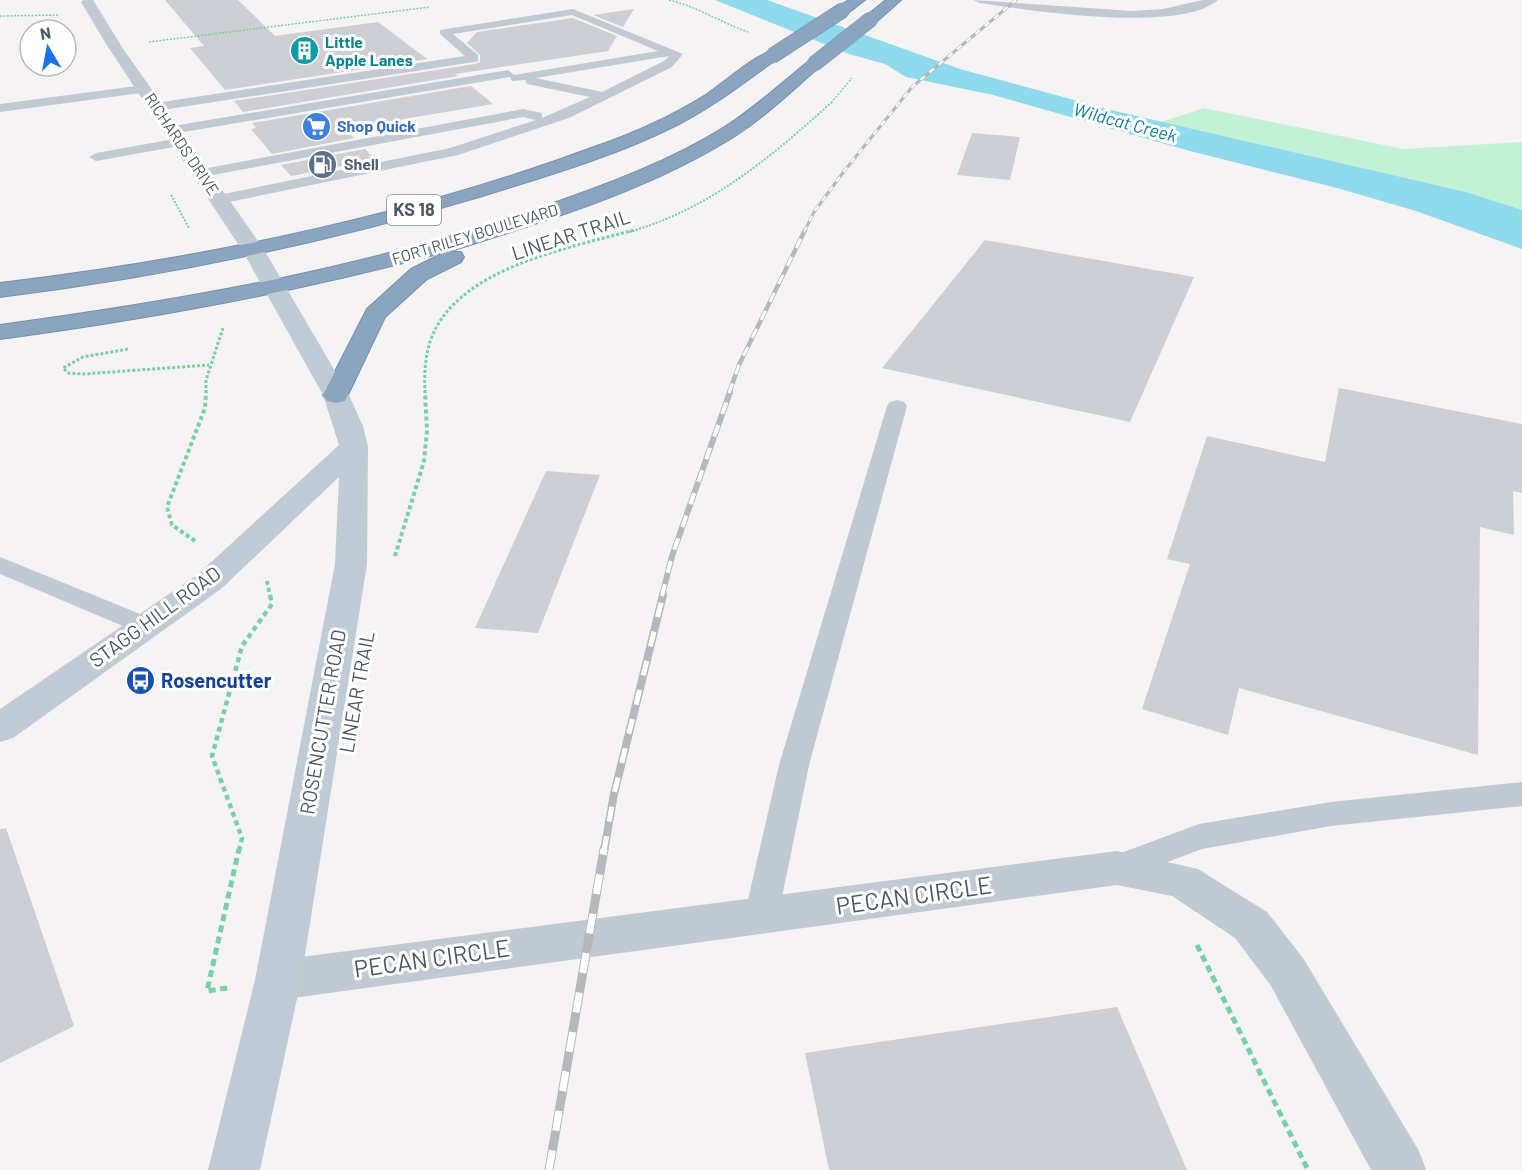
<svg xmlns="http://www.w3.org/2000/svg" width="1522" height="1170" font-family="Barlow,sans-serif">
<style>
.green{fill:#c3f1d5}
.water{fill:#90daee}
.building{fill:#cdcfd5}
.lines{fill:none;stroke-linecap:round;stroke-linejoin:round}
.highway-casing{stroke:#7690ad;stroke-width:2}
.path-far5{stroke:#7ad0a6;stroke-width:1.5;stroke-dasharray:2 1.5;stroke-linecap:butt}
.path-far4{stroke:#7ad0a6;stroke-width:2;stroke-dasharray:2 1.5;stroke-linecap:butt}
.path-far3{stroke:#7ad0a6;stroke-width:3;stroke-dasharray:3 2;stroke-linecap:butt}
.path-far2{stroke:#7ad0a6;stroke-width:4;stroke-dasharray:4 3;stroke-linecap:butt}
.path-far1{stroke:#7ad0a6;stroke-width:4.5;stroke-dasharray:5 4;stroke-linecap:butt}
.path{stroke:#7ad0a6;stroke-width:5;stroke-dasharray:7 4.5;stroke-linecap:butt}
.lane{fill:#c1cad2;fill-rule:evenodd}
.street{fill:#c1cad2;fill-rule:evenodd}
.secondary{fill:#c1cbd6;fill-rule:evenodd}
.highway{fill:#8ba5c1;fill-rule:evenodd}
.rail-far4-casing{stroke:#b5b8bd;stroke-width:3}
.rail-far3-casing{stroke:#b5b8bd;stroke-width:4.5}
.rail-far2-casing{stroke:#b5b8bd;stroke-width:6}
.rail-far1-casing{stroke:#b5b8bd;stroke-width:8}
.rail-casing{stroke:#b5b8bd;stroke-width:9}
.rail-far4{stroke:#fff;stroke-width:2;stroke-dasharray:6;stroke-linecap:butt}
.rail-far3{stroke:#fff;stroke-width:3;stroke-dasharray:10;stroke-linecap:butt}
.rail-far2{stroke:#fff;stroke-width:4;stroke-dasharray:12;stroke-linecap:butt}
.rail-far1{stroke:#fff;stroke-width:5;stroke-dasharray:15;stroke-linecap:butt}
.rail{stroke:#fff;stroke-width:7;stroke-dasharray:20;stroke-linecap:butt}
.highway-bridge-casing{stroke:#7690ad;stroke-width:16;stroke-linecap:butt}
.highway-bridge{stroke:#8ba5c1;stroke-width:15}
.labels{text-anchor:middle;stroke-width:6;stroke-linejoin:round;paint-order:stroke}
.far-culture-label{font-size:16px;font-weight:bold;fill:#0d838f;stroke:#fff;text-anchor:start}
.far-shop-label{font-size:16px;font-weight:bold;fill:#366cbe;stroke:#fff;text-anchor:start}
.far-street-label{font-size:16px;fill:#4a5661;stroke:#fff}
.far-service-label{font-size:16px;font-weight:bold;fill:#4e5e75;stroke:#fff;text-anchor:start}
.far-water-label{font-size:18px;font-style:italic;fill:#0c7c9b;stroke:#fff}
.shield{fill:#fff;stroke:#808990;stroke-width:1.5}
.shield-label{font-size:18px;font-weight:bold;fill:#4a5661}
.street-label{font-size:20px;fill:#4a5661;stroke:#fff}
.transit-label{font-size:20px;font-weight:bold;fill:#164399;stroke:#fff;text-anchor:start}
.near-street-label{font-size:24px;fill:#4a5661;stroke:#fff}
</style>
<rect width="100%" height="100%" fill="#f5f3f3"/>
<polygon class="green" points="1204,108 1403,149 1522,142 1522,210 1465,192 1161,122"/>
<polygon class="water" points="715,0 767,0 960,69 1115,111 1466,192 1522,210 1522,249 1416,211 1337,188 1190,151 993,95 906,77 885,64 849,54"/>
<g class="building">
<polygon points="165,0 238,0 275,36 378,22 427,59 225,90 190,48 204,46"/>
<polygon points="634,9 623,27 593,15"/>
<polygon points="573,18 617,36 608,51 455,74 458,76 243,112 234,101 475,64 480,62 480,55 467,43 477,32"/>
<polygon points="471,86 493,104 345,129 354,138 272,154 251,129 256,128 252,123"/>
<polygon points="972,133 1020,137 1010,180 957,175"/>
<polygon points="365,149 376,160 291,176 281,165"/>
<polygon points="985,240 1194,277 1130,422 882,368"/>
<polygon points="1339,388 1522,424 1522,493 1513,491 1514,535 1480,527 1478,755 1239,688 1228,735 1142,709 1190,564 1167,559 1207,436 1325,462"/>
<polygon points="546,471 600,475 538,633 475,628"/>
<polygon points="6,828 74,1026 0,1063 0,829"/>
<polygon points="1117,1007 1187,1170 829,1170 805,1053"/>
</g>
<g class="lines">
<defs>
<g id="highway">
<polygon points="849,0 865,0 848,13 838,13 838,7"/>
<polygon points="886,0 901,0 876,22 866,22 866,16"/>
<path d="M772,51L780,56L777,59C745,82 714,106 679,124C616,156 547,176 479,197C322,244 162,277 0,297V283C202,259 406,217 597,146C634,133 670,117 704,96C723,84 751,57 772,51Z"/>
<path d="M814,59L819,61L822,64L819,67C792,91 766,116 735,136C648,191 545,221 448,252H461L464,257L461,262L427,279L385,317L345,401L336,403L327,401L323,395L367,309L411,269L445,252C298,292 150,319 0,339V325C185,300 368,268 545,206C605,185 668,162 723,128C754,109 780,84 809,61Z"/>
</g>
</defs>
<use href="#highway" class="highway-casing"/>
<g class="path-far5">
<path d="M669,0C698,7 720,22 748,32"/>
<polyline points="0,16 59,15"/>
<polyline points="149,42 430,7"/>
<polyline points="831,103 852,78"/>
</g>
<g class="path-far4">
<polyline points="171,195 189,228"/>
<path d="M629,232C710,209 771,157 832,102"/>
</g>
<g class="path-far3">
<polyline points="128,349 83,357 63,368 68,373 83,374 209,365"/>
<polyline points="206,393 206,380 223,328"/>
<path d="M425,393C424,375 425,356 431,339C458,267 570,248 634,230"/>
</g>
<g class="path-far2">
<polyline points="195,541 172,525 167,507 205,408 206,392"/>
<polyline points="395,556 424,461 427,431 425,392"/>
<polyline points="267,581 270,596"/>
</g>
<polyline class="path-far1" points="239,851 242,838 212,756 242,646 272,604 270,595"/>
<g class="path">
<polyline points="1197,945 1308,1170"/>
<polyline points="227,988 207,991 239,849"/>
</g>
<g class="lane">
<path d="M974,0L1132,11L1163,9L1203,0H1218C1179,34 1030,10 979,3Z"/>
<path d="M573,9L683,54L672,67L569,118L458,155L219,204L214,202L211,199L214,196L450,148L536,120L523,117L202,177L195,173L197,170L523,109L542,113V118L590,97L527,84L525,80L512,81L510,77L172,134L167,133V127L508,70L514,75L658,51L572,15L453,34L478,55V61L474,62L156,111L149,107L156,103L465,56L440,34V30ZM669,56L664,61L602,92L536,78Z"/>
<polygon points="144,85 148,86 148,92 0,112 0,104"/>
<polygon points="180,138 185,139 185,145 96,161 89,157 96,153"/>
<polygon points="897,400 904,402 907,406 809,765 778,917 773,927 761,931 749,927 744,917 779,765 887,406 890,402"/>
<polygon points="0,557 155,620 159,626 155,632 146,635 137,632 0,574"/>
<polygon points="1522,782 1522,806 1331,826 1202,849 1117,881 1105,877 1101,868 1105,859 1199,824 1331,802"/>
</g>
<g class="street">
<polygon points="83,0 93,0 122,47 263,248 260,253 244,253 108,47 81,2"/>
<polygon points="1117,851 1198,869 1267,912 1303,958 1419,1151 1426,1170 1371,1170 1271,986 1235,938 1172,896 1117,885 278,1000 262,994 255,980 262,966 278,960"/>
</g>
<polygon class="secondary" points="252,241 260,243 263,248 349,395 363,426 368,447 367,564 301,980 260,1170 208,1170 255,980 335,564 339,477 221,589 13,738 0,742 0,709 197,575 339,445 323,395 241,248 244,243"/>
<use href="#highway" class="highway"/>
<defs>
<polyline id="rail-far4" points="804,232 814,212 845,170 912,87 1016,0"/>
<polyline id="rail-far3" points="729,393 739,365 805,230"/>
<polyline id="rail-far2" points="662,596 672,556 730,392"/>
<polyline id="rail-far1" points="604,851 614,794 663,595"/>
<polyline id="rail" points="549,1170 604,849"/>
</defs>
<use href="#rail-far4" class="rail-far4-casing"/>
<use href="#rail-far3" class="rail-far3-casing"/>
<use href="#rail-far2" class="rail-far2-casing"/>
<use href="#rail-far1" class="rail-far1-casing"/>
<use href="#rail" class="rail-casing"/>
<use href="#rail-far4" class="rail-far4"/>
<use href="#rail-far3" class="rail-far3"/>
<use href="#rail-far2" class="rail-far2"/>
<use href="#rail-far1" class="rail-far1"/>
<use href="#rail" class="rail"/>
<defs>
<g id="highway-bridge">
<polyline points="772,56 843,10"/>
<polyline points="814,64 871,19"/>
</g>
</defs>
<use href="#highway-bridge" class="highway-bridge-casing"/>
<use href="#highway-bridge" class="highway-bridge"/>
</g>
<defs>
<symbol id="building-disc" viewBox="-11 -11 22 22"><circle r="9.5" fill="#0f9aa8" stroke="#fff"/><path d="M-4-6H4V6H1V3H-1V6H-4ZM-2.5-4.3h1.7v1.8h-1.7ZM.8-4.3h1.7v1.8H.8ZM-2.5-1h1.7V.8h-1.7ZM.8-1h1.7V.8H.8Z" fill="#fff"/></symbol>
<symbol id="supermarket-disc" viewBox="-11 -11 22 22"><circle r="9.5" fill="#3f7fe0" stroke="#fff"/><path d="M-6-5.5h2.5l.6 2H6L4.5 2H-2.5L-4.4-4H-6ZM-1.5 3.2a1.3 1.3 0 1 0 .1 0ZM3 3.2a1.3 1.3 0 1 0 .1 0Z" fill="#fff"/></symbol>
<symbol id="fuel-disc" viewBox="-11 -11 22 22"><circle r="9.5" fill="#5c6f8a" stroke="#fff"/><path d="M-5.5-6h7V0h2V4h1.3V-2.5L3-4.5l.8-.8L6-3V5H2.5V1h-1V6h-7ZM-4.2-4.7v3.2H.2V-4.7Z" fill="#fff"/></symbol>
<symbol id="bus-disc" viewBox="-11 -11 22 22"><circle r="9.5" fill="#1a4fb4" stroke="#fff"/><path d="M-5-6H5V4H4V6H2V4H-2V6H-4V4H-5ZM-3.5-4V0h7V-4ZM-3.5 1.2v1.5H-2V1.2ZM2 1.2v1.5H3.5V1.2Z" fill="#fff"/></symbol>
</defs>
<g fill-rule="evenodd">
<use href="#building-disc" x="288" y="34" width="33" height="33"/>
<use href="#supermarket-disc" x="300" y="110" width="33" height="33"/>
<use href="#fuel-disc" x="306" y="148" width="33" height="33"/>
<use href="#bus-disc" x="124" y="664" width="33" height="33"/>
</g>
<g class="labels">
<g class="far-culture-label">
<text x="325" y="48">Little<tspan x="325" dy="18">Apple Lanes</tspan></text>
</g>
<g class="far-shop-label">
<text x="337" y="132">Shop Quick</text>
</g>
<g class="far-street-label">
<text transform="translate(182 144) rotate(56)" y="6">RICHARDS DRIVE</text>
<text transform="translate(475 234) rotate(-17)" y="6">FORT RILEY BOULEVARD</text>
</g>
<g class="far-service-label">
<text x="344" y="170">Shell</text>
</g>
<g class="far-water-label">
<text transform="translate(1125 123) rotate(15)" y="6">Wildcat Creek</text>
</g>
<rect class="shield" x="387" y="195" width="54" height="30" rx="4.5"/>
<g class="shield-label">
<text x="414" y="216">KS 18</text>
</g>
<g class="street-label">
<text transform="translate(571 235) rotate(-18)" y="7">LINEAR TRAIL</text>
<text transform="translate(155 617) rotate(-36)" y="7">STAGG HILL ROAD</text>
<text transform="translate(357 692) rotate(-80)" y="7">LINEAR TRAIL</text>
<text transform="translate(323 722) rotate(-80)" y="7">ROSENCUTTER ROAD</text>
</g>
<g class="transit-label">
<text x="161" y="688">Rosencutter</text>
</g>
<g class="near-street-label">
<text transform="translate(914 896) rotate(-8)" y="8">PECAN CIRCLE</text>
<text transform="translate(432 959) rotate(-8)" y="8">PECAN CIRCLE</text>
</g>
</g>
<g transform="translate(48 48) rotate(350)"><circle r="28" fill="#ffffff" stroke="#b7bbc0" stroke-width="1.5"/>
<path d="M0-4.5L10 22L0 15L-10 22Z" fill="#1a73e8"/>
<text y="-9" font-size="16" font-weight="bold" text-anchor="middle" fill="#4a5661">N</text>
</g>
</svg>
